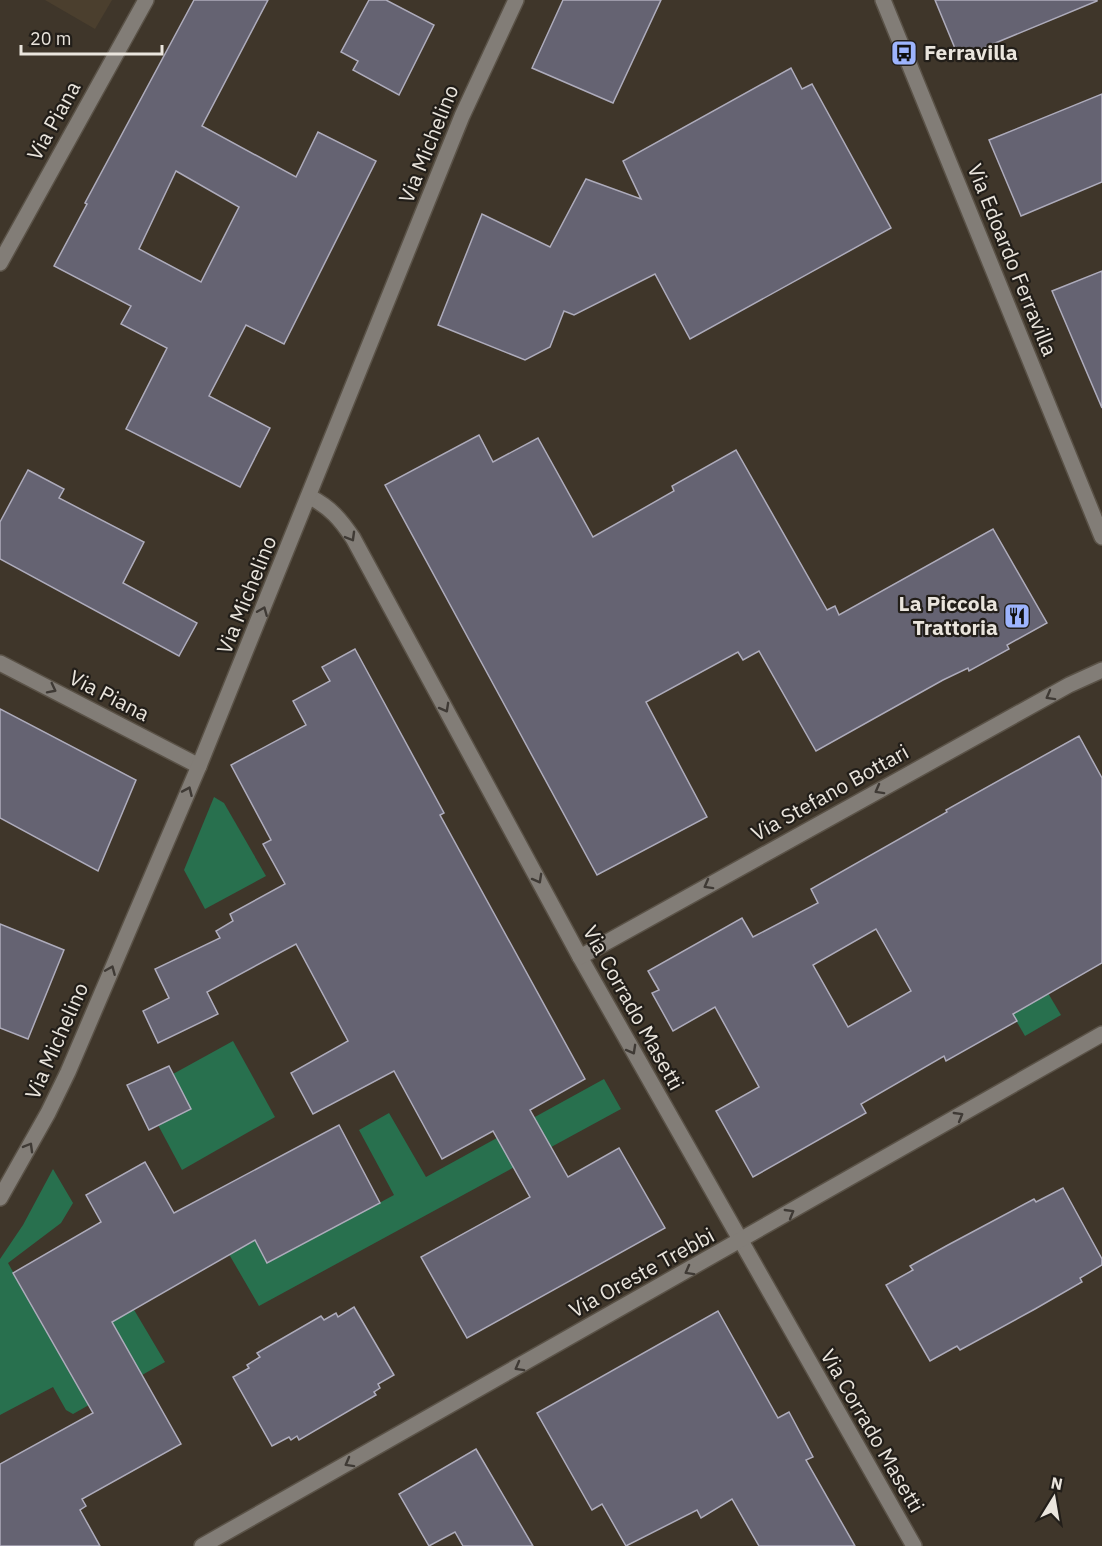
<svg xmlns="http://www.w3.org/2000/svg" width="1102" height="1546" font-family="'IBM Plex Sans',sans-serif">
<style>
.built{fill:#4b3f2e}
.green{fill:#28704e}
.building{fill:#656372;stroke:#aeacbc;stroke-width:1.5;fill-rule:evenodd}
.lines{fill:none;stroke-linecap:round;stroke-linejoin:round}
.minor-casing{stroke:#5a5247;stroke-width:18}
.minor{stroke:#827d77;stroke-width:15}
.oneway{stroke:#3f3a35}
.labels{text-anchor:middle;stroke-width:4.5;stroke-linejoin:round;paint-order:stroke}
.poi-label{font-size:21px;font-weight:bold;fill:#eae5dd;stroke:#221e19;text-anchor:start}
.street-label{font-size:21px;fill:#eae5dd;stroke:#221e19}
</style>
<rect width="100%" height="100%" fill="#3f362a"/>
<polygon class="built" points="45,0 112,0 95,29"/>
<g class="green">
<polygon points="214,797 224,803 266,876 205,909 184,870"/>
<polygon points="990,895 1061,1015 1025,1036 974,948"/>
<polygon points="233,1041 275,1117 182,1170 158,1125 173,1074"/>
<polygon points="604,1079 621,1109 259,1306 208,1218 236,1205 267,1263 394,1195 359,1130 389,1113 426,1177"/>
<polygon points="53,1169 73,1203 61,1223 8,1263 72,1377 126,1347 109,1316 130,1303 165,1362 73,1414 66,1410 53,1387 0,1415 0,1259 23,1225"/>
</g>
<g class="building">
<path d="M194,0H268L202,126L296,177L318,132L376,161L284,344L246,325L209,396L270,428L240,487L126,429L167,348L121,324L131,306L54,266L87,204L85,203ZM176,171L239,207L201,282L139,249Z"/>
<polygon points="369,0 386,0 434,25 399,95 353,70 358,61 341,52"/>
<polygon points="563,0 661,0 613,103 532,68"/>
<polygon points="935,0 1097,0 1097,1 959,58"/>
<polygon points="791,68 802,89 812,84 891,228 690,339 655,274 574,315 564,311 550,347 525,360 438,325 482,214 550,247 586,179 641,199 623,161"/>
<polygon points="1102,94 1102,182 1021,216 989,140"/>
<polygon points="1102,271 1102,408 1052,291"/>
<polygon points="479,435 493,462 538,438 593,537 674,491 672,486 736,450 827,610 835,606 839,615 993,529 1047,623 1007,645 1009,649 969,671 968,668 943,680 816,751 759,651 743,660 738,652 646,702 707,817 597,875 385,485"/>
<polygon points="28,470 64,489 59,498 144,542 123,583 197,623 179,656 0,559 0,522"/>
<polygon points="355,649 444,813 440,815 585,1079 530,1110 568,1177 619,1148 665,1228 467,1338 421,1257 530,1197 493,1131 442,1159 394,1071 313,1114 291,1073 348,1041 296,944 207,992 218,1014 158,1043 143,1011 169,998 155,969 220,938 216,931 233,921 230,914 285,884 263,844 271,840 231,765 306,725 293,701 330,681 322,667"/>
<polygon points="0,709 136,780 98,871 0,818"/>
<path d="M1079,736L1102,778V963L1013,1014L1017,1021L946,1061L944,1056L861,1104L866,1113L753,1177L716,1111L759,1087L715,1007L673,1031L652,993L659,990L648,971L742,918L753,937L818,903L811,889L947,812L946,810ZM876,929L911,991L848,1027L813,965Z"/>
<polygon points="0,924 64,950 28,1039 0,1028"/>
<polygon points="169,1066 191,1109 149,1130 127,1085"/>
<polygon points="339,1125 380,1203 267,1263 255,1240 112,1322 181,1444 82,1499 86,1506 80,1510 100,1546 0,1546 0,1464 93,1413 13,1273 101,1222 86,1195 145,1162 174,1213"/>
<polygon points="1063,1188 1102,1259 1102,1265 1080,1278 1082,1282 1035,1309 960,1350 957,1346 930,1361 886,1285 913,1270 910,1266 948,1245 1034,1199 1036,1202"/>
<polygon points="354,1307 394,1375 378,1384 380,1388 374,1392 376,1395 299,1440 297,1436 291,1440 289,1437 272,1446 233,1377 249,1368 247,1365 260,1357 257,1353 321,1316 324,1320 336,1313 338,1317"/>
<polygon points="718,1311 778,1418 789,1412 813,1457 806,1460 855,1546 759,1546 732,1499 701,1518 697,1510 626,1546 602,1504 592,1510 537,1413"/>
<polygon points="476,1449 533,1546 463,1546 455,1532 429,1546 399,1494"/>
</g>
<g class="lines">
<defs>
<g id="minor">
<polyline points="883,0 1102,537"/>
<polyline points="0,263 146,0"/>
<path d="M310,497C330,507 341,520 353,538L580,957L914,1546"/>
<polyline points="0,663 199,766"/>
<polyline points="580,957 1069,685 1102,670"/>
<polyline points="0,1198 48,1113 68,1072 199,766 462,116 516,0"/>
<polyline points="202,1546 1102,1034"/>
</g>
</defs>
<use href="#minor" class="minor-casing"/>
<use href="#minor" class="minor"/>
</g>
<defs><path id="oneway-chevron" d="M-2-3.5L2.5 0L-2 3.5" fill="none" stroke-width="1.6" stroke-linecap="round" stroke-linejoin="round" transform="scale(1.5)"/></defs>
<g class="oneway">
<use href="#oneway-chevron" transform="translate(351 537) rotate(60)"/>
<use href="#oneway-chevron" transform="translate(263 611) rotate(-68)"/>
<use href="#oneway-chevron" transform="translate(52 689) rotate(27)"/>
<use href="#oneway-chevron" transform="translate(1050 696) rotate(151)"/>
<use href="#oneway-chevron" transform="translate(445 708) rotate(61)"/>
<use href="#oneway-chevron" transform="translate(879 790) rotate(151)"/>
<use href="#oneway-chevron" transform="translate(188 791) rotate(-66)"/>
<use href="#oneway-chevron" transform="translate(538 879) rotate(61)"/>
<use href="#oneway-chevron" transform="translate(708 885) rotate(151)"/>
<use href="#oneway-chevron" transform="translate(111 970) rotate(-67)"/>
<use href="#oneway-chevron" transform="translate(632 1050) rotate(61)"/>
<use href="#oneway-chevron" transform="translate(959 1116) rotate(-30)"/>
<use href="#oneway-chevron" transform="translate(29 1147) rotate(-60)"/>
<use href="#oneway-chevron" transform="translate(790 1213) rotate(-30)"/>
<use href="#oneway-chevron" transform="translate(689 1271) rotate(151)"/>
<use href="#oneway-chevron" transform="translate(519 1367) rotate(151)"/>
<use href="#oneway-chevron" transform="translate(349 1463) rotate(151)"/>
</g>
<defs>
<symbol id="bus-square" viewBox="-11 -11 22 22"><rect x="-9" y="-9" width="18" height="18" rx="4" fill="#9db4fd" stroke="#221e19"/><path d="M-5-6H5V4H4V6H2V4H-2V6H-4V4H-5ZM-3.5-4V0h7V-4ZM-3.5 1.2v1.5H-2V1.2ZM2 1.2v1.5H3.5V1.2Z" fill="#111"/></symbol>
<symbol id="restaurant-square" viewBox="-11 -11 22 22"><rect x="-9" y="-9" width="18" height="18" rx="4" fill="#9db4fd" stroke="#221e19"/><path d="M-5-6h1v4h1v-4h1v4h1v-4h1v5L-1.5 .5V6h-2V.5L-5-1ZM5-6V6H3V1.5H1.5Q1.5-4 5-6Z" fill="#111"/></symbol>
</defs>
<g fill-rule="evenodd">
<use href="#bus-square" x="889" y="38" width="30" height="30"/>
<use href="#restaurant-square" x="1002" y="601" width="30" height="30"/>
</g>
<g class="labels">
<g class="poi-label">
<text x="924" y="60">Ferravilla</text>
<text x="998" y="611" text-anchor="end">La Piccola<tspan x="998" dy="24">Trattoria</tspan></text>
</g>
<g class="street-label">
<text transform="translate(54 121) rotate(-61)" y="7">Via Piana</text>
<text transform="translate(429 144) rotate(-68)" y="7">Via Michelino</text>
<text transform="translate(1012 260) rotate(68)" y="7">Via Edoardo Ferravilla</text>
<text transform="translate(247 595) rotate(-68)" y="7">Via Michelino</text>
<text transform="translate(109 696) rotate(27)" y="7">Via Piana</text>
<text transform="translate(830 793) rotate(-29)" y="7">Via Stefano Bottari</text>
<text transform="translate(633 1008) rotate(61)" y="7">Via Corrado Masetti</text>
<text transform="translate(57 1041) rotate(-66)" y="7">Via Michelino</text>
<text transform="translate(642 1273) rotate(-29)" y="7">Via Oreste Trebbi</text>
<text transform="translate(872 1431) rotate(60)" y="7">Via Corrado Masetti</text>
</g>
</g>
<g transform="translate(1054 1498) rotate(11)" stroke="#221e19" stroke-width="4.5" paint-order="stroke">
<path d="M0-4.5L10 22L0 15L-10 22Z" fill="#eae5dd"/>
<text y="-9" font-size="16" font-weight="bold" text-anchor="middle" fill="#eae5dd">N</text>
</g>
<path d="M21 45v9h141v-9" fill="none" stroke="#eae5dd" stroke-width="3"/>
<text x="30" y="45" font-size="18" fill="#eae5dd" stroke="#221e19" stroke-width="4.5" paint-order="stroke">20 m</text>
</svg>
